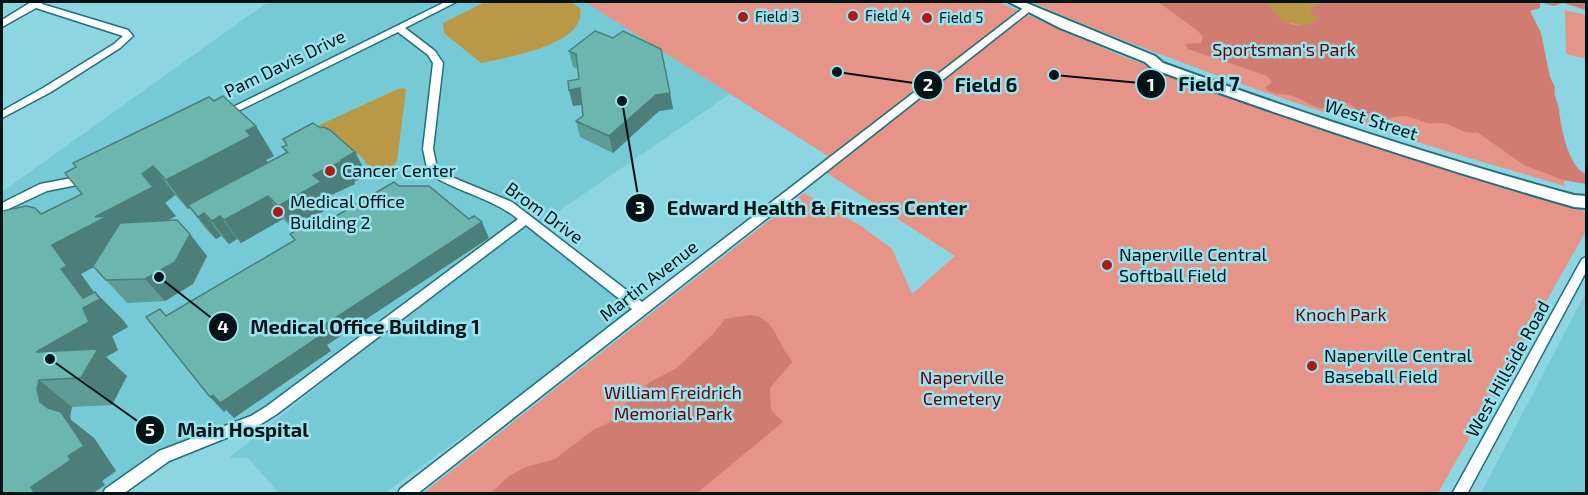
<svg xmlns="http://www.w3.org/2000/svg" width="1588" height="495" font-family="'Exo 2',sans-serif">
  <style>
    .built { fill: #76cad6 }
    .green { fill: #e69388 }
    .forest { fill: #d17c71 }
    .water { fill: #b99947 }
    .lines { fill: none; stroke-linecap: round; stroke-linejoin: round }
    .minor-casing { stroke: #216f7a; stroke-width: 3 }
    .tertiary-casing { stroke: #216f7a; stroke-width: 4 }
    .minor { fill: #fff; fill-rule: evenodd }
    .tertiary { fill: #fff; fill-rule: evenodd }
    .wall { fill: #5d9d96 }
    .shaded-wall { fill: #4c7f7a }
    .building { fill: #6cb6af; stroke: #4c7f7a; stroke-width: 1.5 }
    .poi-dot { fill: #ac1a18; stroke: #98e3ee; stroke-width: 2 }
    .labels { text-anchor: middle; stroke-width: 5; stroke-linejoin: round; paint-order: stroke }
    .far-poi-label { font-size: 15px; fill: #001317; stroke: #98e3ee; text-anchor: start }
    .park-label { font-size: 18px; fill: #6b0002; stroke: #98e3ee }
    .street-label { font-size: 18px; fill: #001317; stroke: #98e3ee }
    .poi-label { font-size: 18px; fill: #001317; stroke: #98e3ee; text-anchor: start }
    .leader { fill: none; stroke: #001317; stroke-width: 2 }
    .callout-dot { fill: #001317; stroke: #98e3ee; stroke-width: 2 }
    .mark-label { font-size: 18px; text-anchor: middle; font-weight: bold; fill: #fff }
    .callout-label { font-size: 20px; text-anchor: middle; font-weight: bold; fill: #001317; stroke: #98e3ee; stroke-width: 5; stroke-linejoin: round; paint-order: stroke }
  </style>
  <rect width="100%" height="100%" fill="#8cd5e1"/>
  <!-- built -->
  <path class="built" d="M268,2H585L730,94L537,226L526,219L275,407L156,460L110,493H2V192Z
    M527,223L632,312L385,493H279L248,458H229L378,338Z
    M1586,292V493H1481Z"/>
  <!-- green -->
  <path class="green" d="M585,2H998L1117,54L1273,113L1436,166L1577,207L1586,213V231L1438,493L422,494L804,193L861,226L892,249L912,294L955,256L816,166L828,156Z
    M1031,2H1524L1565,186C1384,134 1205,77 1031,2Z
    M1565,10L1586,15V59L1566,54Z"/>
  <!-- forest -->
  <path class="forest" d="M1158,2H1266C1285,21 1291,35 1319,17L1312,15L1309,9L1322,2H1586V10L1563,3L1554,6L1540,2V8L1530,11L1541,33L1550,77L1555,87C1553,97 1558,101 1559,110C1561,127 1568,167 1586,174V184L1563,180L1524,165L1477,132C1465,135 1457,127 1446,124C1440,122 1434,124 1427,123C1421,122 1416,118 1410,117C1394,113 1386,124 1369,118C1356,113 1352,99 1336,102L1334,108C1313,111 1309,101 1292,96C1283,93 1272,95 1265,88L1272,82L1267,76L1188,49L1186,44L1201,43L1203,37L1197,30Z
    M750,315C770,317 774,331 782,346C785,352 789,356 792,362L770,388L771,410L783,422L697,493H491L509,476L526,467L555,459L593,430L614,420L616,412L650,382L677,368L714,333L725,319Z"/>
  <!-- water -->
  <path class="water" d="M485,2H570L580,8C588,45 507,57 481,63L444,33L443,23Z
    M1266,2H1322L1309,9L1312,15L1320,17L1305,26L1282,21Z
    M404,88L406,90L397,161L389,171L374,173L359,154L350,155L302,133L398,89Z"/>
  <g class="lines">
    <!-- minor casing -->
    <g class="minor-casing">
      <path id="minor" d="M31,2H43L42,4L128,30L133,36L120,48L51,92L2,118V111L43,88L114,44L123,36L36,8L2,27V20Z
        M445,2H456L405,28L435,51L443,63L433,149L437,168L454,178L512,202L642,302L1026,6H1032L1034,8L417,494H398L400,489L632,309L526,225L277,414L261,424L169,461L123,494H103L105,489L159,451L251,416L267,406L518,219C491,197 456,192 428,173L423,149L433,63L428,55L398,32L226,117L222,118L217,115Z
        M88,175L92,176L94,179L92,182L47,191L2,212V203L40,184Z
        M1586,257V272L1467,494H1452L1582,259Z"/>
    </g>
    <!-- tertiary casing -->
    <g class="tertiary-casing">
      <path id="tertiary" d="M1009,2H1024L1155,56L1163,63C1298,112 1435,157 1574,195L1586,196V208L1574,207C1432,166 1292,120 1153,69L1145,62L1060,28Z"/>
    </g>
    <!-- minor -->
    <use href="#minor" class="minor"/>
    <!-- tertiary -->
    <use href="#tertiary" class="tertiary"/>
  </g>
  <!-- wall -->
  <path class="wall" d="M569,51L670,93L673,109L659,111L613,153L580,137L576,121L583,116L582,105L573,106L579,79L578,69L573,67Z
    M320,128L355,152L367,175L354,182L355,184L329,196L334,205L293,229L283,219L241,243L237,239L229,244L221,236L216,239L205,228L190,208L188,209L175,195L165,203L176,216L168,220L207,256L193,284L165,301L127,303L106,280L94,267L81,274L94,292H95L123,320L128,327L112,336L118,350L106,357L127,376L112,405L72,407L70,416L71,420L94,438L116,471L102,481L105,485L2,494L4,210L41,214L82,194L65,173L274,156L266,160L268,163L286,153L282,147L286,145L283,139Z"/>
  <!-- shaded-wall -->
  <path class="shaded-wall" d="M580,88L584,104L573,106L569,90Z
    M670,93L673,109L659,111L613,153L609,136L656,95Z
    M256,126L274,156L266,160L269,165L188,209L166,180Z
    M355,152L367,175L354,182L355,184L329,196L334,205L293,229L278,206L313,175Z
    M153,166L175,195L165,203L176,216L129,241L133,245L81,274L95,294V292L123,320L128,327L112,336L118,350L106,357L127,376L112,405L81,378L36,352L83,308V298L61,269L52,245L95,217Z
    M268,196L283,219L241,243L224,220Z
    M204,213L221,236L216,239L198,217Z
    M220,216L237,239L229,244L212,221Z
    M482,222L489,238L327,345L331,351L234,418L226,410L224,412L210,397L315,331Z
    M190,234L207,256L193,284L165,301L145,279Z
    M39,380L72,407L70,416L71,420L94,438L116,471L102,481L105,485L92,494H35L31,487L37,389Z"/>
  <!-- building -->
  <path class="building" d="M595,31L613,38L623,31L661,49L670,93L656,95L609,136L576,121L583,116L580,88L569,90L568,81L579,79L576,54L569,51Z
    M223,96L256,126L246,131L251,136L166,180L153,166L142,174L153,187L95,217L108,216L52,245L67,266L61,269L83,298L95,292L100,299L83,308L89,322L36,352L98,349L81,378L39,380L37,389L40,402L48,408L61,412L84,446L68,456L71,460L31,487L35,494H2V211L26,206L35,208L41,214L82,194L65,173L76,167L73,163L209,97L214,101Z
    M313,123L320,128L323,127L330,130L355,152L341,160L342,161L313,175L321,182L278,206L268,196L224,220L220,216L212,221L204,213L198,217L188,205L288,152L282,147L287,145L283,139Z
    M394,182L399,186H429L469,219L474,216L482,222L315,331L320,336L220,403L213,395L210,397L146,317L160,309L166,316L295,240L290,234L302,227L305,230L311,226L314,229Z
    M177,220L190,234L175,262L145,279L106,280L93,266L120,223Z"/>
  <!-- markers -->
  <g class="poi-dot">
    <circle cx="853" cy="16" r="6"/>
    <circle cx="743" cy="17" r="6"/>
    <circle cx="927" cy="18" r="6"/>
    <circle cx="330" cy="171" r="6"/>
    <circle cx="278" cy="212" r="6"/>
    <circle cx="1107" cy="265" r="6"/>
    <circle cx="1312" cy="366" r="6"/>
  </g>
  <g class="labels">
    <!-- far-poi labels -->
    <g class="far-poi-label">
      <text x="865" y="21">Field 4</text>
      <text x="755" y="22">Field 3</text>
      <text x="939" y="23">Field 5</text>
    </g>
    <!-- park labels -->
    <g class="park-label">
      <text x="1284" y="56">Sportsman's Park</text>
      <text x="1341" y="321">Knoch Park</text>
      <text x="962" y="384">Naperville<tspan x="962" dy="21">Cemetery</tspan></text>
      <text x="673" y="399">William Freidrich<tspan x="673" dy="21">Memorial Park</tspan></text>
    </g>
    <!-- street labels -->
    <g class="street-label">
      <text transform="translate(285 64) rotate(-26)" y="6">Pam Davis Drive</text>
      <text transform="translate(1371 120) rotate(18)" y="6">West Street</text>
      <text transform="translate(544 213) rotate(36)" y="6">Brom Drive</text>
      <text transform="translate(649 281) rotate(-38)" y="6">Martin Avenue</text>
      <text transform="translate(1508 369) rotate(-61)" y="6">West Hillside Road</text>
    </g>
    <!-- poi labels -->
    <g class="poi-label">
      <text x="342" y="177">Cancer Center</text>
      <text x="290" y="208">Medical Office<tspan x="290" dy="21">Building 2</tspan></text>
      <text x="1119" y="261">Naperville Central<tspan x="1119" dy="21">Softball Field</tspan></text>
      <text x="1324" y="362">Naperville Central<tspan x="1324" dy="21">Baseball Field</tspan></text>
    </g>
  </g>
  <!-- callouts -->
  <path class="leader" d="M1054 75L1151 84M837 72L928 85M622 101L640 208M159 277L223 327M50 359L150 430"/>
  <g class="callout-dot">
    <circle cx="1054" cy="75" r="6"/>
    <circle cx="837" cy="72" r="6"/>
    <circle cx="622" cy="101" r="6"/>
    <circle cx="159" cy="277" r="6"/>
    <circle cx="50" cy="359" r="6"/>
    <circle cx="1151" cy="84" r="15"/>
    <circle cx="928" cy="85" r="15"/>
    <circle cx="640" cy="208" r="15"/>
    <circle cx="223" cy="327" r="15"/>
    <circle cx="150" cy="430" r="15"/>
  </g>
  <g class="mark-label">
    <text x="1151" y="91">1</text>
    <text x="928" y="91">2</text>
    <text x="640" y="214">3</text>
    <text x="223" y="333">4</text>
    <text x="150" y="436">5</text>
  </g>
  <g class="callout-label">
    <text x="1209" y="91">Field 7</text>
    <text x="986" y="92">Field 6</text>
    <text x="817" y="215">Edward Health &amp; Fitness Center</text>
    <text x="365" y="334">Medical Office Building 1</text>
    <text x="243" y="437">Main Hospital</text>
  </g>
  <!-- border -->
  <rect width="1588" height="495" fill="none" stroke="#001317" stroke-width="6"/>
</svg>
